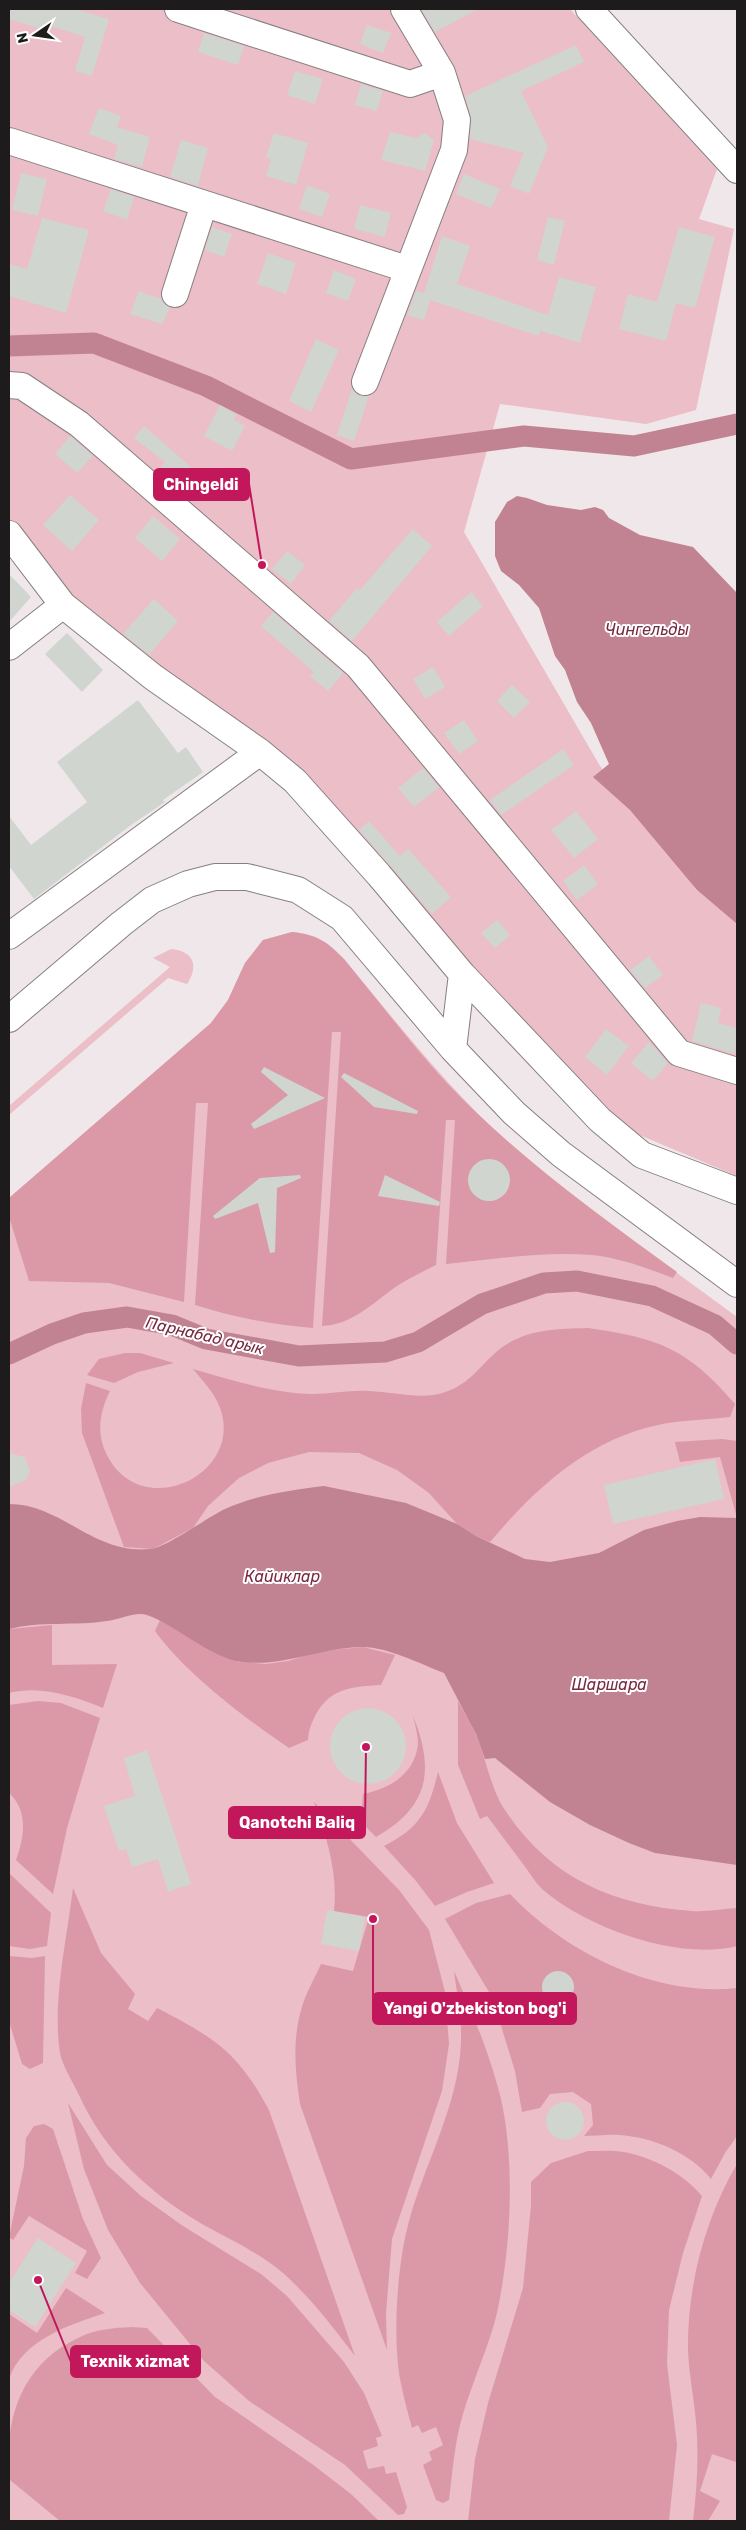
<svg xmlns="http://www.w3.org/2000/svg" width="746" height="2530" font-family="Rubik,sans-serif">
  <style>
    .green { fill: #ebbec8 }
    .forest { fill: #db99a8 }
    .water { fill: #c18291 }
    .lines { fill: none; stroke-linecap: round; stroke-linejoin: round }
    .canal { stroke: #c18291; stroke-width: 21 }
    .building { fill: #d0d5d0 }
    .minor-casing { stroke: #867f80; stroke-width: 28 }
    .minor { stroke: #fff; stroke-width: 26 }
    .labels { text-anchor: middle; stroke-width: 4; stroke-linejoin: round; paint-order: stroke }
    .water-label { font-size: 16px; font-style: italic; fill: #772a42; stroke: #fff }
    .leader { fill: none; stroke: #c2185b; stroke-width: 2 }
    .callout-dot { fill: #c2185b; stroke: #fff; stroke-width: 2 }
    .callout { fill: #c2185b; stroke: #c2185b; stroke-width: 2 }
    .callout-label { font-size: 16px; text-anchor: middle; font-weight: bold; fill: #fff }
  </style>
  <rect width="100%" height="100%" fill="#efe7e9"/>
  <!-- green -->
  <path class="green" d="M9,9H570L717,169L699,219L734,229L696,410L646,424L500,404L464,532L600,766L697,890L737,924V1176L630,1131L548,1062L313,793L64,598L9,520Z
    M292,932C318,935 326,941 344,959C399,1025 452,1094 517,1150C587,1210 663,1262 737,1317V2521H9V1198L211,1023L228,1000L245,963L263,940Z
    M171,949C194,951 199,966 187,984L168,978L9,1115V1106L170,967L153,958Z"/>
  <!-- forest -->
  <path class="forest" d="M292,932C318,935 326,941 344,959C378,1000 410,1043 446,1082C515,1155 596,1213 677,1272L673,1278C647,1268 620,1258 592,1255C543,1251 495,1259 446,1264L455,1120H446L436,1265C422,1272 407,1279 394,1288C372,1304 351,1325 322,1326L341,1032H332L313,1328C271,1325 234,1317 195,1305L208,1103H196L184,1302L109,1283L29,1281L9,1217V1198L211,1023L228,1000L245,963L263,940Z
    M588,1328C659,1338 688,1349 735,1404L730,1417C706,1420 681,1420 658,1425C587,1440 535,1489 490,1542L476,1536L457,1524L429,1493L397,1470L359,1453L309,1452L268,1463L239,1478L208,1506L193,1528L153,1549L124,1547L82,1433L81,1409L86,1383L110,1391C100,1411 96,1432 106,1453C140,1526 250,1473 218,1403C212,1390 202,1380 193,1369C231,1380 273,1393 312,1394C331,1394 350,1390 369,1391C395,1392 424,1401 448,1391C468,1384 480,1367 495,1353C522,1329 554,1329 588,1328Z
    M125,1353H140L174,1363L138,1372L114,1383L87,1375L99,1359Z
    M722,1439L737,1441V1518L720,1457L680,1462L675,1442Z
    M160,1620L239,1662L266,1664L288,1661L321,1651L363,1647L395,1655L381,1685C352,1687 332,1687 316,1714C312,1722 308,1731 308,1740L289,1748C246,1719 185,1673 155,1631Z
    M52,1625V1665L117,1664L103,1708C73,1696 41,1685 9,1693V1629Z
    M38,1701L61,1703L100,1718L67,1828L53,1894L16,1860C24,1838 29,1811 9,1793V1705Z
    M458,1701C464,1712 471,1723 476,1735C486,1758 491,1790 505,1810C550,1878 612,1905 692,1911C706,1912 722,1909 737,1908V1946C678,1961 587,1928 542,1889C536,1883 531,1875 526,1868C513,1851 500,1833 487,1816L480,1819L458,1765Z
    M413,1716C435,1770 429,1807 376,1837L361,1822L363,1794C389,1789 415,1774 418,1744C418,1735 415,1724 413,1716Z
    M438,1772L457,1823L494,1883L467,1892L435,1906L416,1881L384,1846C420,1828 429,1810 438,1772Z
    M314,1802L399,1890L429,1930L445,1992L449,2044L442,2091L392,2239L386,2313L387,2350L300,2104C295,2071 292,2039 302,2007C306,1992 315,1978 321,1964L353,1971L369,1917L334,1911C338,1873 327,1838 314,1802Z
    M9,1873L51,1913L47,1946L30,1949L9,1946Z
    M73,1888L101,1953L135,1994L128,2009L148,2021L157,2008C215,2038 237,2051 269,2110L355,2356C333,2327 310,2297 283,2273C260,2253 229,2239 202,2224C149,2193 104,2151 79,2095C73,2082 63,2067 60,2053C52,2002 67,1939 73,1888Z
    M510,1894C566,1953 655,1997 737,1988V2136L725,2153L711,2179C691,2153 652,2137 619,2135C608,2134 596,2136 584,2136L593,2125L591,2104L573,2092L550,2094L540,2108L522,2112L515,2071L492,1997L445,1919L476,1903Z
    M9,1956L32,1958L45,1956L43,2063L30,2069L22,2064L9,2021Z
    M454,1971C472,2012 489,2052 500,2095C516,2160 511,2252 496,2317C486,2355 468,2391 459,2429C454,2452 452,2476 449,2500L443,2503L436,2500L423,2465L432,2460L429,2452L443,2445L436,2427L422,2433L418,2425L412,2428C408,2413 404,2399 401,2384C392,2341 397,2267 408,2225C424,2164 458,2108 461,2043C462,2019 457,1995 454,1971Z
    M68,2103L107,2165L141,2196L183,2226L261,2274L287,2296L344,2362L364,2393L382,2436L376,2438L378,2446L363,2451L368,2469L384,2466L386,2474L396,2472L407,2507L404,2514L398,2515L345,2465L249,2401L203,2360L140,2283L108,2230L84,2169Z
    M44,2124L53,2129L83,2219L101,2258L87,2279L75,2273L87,2251L29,2216L13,2240L9,2237L24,2166L26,2138L34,2126Z
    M588,2151C600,2151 613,2150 624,2152C652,2157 684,2174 702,2196L683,2253L669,2310L667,2364L677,2445L669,2521H468L475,2459L488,2403L523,2288L531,2205V2182L551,2163Z
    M737,2164V2457L736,2462L712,2454L700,2491L720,2501L708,2521H693C697,2488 699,2456 696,2422C694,2398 689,2375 688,2350C687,2287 705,2218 737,2164Z
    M66,2288L105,2313C69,2325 22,2340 9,2379V2314L37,2333Z
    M132,2327L147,2328L215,2397L312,2464L351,2494L379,2521H60L10,2480C3,2420 21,2364 80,2337C96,2329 115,2328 132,2327Z"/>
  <!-- water -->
  <path class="water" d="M517,496L527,498L547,505L581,510L595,507L603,510L609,518L640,535L693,547L737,593V924L697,890L630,810L593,777L609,764L591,723L577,702L565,670L555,656L539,608L519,585L501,571L495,556V522L507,502Z
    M324,1486L406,1503L457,1524L476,1536L525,1559L550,1562L599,1553L644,1530L677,1521L700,1517L737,1518V1865L655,1853L629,1843L590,1825L550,1802L495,1758L485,1759L476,1734L444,1673C421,1664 385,1646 361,1647C320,1648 283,1667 242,1662C210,1658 178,1626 147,1615C136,1611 118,1620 107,1621C75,1626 40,1621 9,1629V1504C62,1504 93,1555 151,1549C167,1547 208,1517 225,1509C256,1495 291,1490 324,1486Z"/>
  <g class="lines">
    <!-- canal -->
    <path class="canal" d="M9,346L94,343L206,386L351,459L524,436L634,446L737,424
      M9,1354L52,1334L84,1323L127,1317L172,1325L206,1339L299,1356L385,1352L418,1342L482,1304L544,1283L577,1281L652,1296L715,1325L737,1344"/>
  </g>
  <!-- building -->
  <path class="building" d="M9,9H75L109,19L92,76L75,71L85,37L45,24L44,30L9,19Z
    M421,9H478L435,32Z
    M367,25L391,33L383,53L360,44Z
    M204,33L244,46L238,65L198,52Z
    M576,45L584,62L521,91L548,147L529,194L510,186L524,153L470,139L471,116L465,96Z
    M295,71L323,79L315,104L287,95Z
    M361,84L383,91L377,111L355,105Z
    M99,108L121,116L117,127L150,137L142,167L114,159L118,145L89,134Z
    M390,132L416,138L425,133L434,140L425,171L381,160Z
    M274,133L308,143L296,185L266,176L271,159L266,157Z
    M181,140L208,148L198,186L170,177Z
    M21,173L47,179L38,216L12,210Z
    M464,174L500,189L491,208L456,194Z
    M307,185L330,194L322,217L299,209Z
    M111,189L134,197L127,220L103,211Z
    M360,205L391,213L385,237L354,229Z
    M548,217L565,221L554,265L537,260Z
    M42,218L89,230L66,313L9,296V264L27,269Z
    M212,227L232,234L224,257L205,250Z
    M679,227L715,237L695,308L676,303L666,341L619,329L628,294L657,302Z
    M442,236L470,246L457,284L548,315L559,277L596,287L580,343L540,331L539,336L430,300L424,320L407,315L416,291L424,293Z
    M268,253L296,263L286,294L257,284Z
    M334,270L356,279L348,301L326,293Z
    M139,291L161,299L170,308L162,324L130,314Z
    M316,339L339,350L311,412L289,401Z
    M352,389L359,396H369L354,441L337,435Z
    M220,405L237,415L234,420L245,426L232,451L204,436Z
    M144,426L209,483L192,502L157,472L165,462L134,438Z
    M70,436L93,456L77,473L55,454Z
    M70,495L99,520L72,551L43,525Z
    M153,516L180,539L162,561L135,538Z
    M413,529L432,546L352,641L329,621L357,588L360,590Z
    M287,551L305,565L291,584L272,569Z
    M9,574L31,597L9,622Z
    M471,592L483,606L449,636L437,622Z
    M154,599L178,621L149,655L123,634Z
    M273,612L343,673L328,691L310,676L314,672L261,626Z
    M67,633L103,670L82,692L45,654Z
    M433,667L445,687L425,699L413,679Z
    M512,685L530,702L514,718L497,701Z
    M138,700L178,753L186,747L203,772L163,800L165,802L131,825L34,899L9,866V816L31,845L87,802L57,762Z
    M464,720L478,741L459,754L444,733Z
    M563,749L574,765L501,815L490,800Z
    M423,768L439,787L414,807L398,788Z
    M576,811L598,839L574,858L551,830Z
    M369,821L400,856L408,849L451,897L432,914L359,830Z
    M584,865L598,884L577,900L563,881Z
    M497,920L510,935L495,948L481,933Z
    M649,956L663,975L645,988L630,970Z
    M701,1003L721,1008L718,1023L737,1028L735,1054L692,1041Z
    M606,1029L629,1046L607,1075L585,1057Z
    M649,1042L668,1063L653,1081L631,1063Z
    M264,1067L325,1098L254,1129L251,1124L288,1095L261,1072Z
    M344,1073L418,1111L417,1114L374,1107L341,1077Z
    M468 1180a21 21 0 1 1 42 0a21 21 0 1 1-42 0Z
    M300,1175L301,1178L277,1188L275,1252L270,1253L258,1203L215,1219L213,1216L260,1178Z
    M385,1175L440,1202L439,1206L378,1196Z
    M9,1453L25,1457L30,1471L26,1480L9,1487Z
    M715,1459L724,1499L613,1524L604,1485Z
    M330 1746a38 38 0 1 1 76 0a38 38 0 1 1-76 0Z
    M147,1750L191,1884L168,1892L158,1859L132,1867L126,1849L119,1851L104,1806L135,1796L124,1758Z
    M327,1910L365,1917L359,1951L321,1944Z
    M542 1987a16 16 0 1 1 32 0a16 16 0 1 1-32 0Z
    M546 2121a19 19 0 1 1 38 0a19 19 0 1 1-38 0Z
    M38,2238L76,2263L35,2327L9,2310V2283Z"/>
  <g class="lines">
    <!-- minor casing -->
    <g class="minor-casing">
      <path id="minor" d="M178,9L410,84L442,73
        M589,9L737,170
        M9,141L407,269
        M175,294L204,204
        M365,382L454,150L457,120L442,73L404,9
        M9,385L22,386L79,424L358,666L679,1053L737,1071
        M9,534L63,605L153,677L260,752L295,781L379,875L462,974L600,1120L642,1155L737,1191
        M9,647L63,605
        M9,936L260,752
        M9,1019L121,924L152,900L188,884L215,877H247L298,890L342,918L453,1049L514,1113L561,1154L737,1284
        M453,1049L462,974"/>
    </g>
    <!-- minor -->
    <use href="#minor" class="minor"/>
  </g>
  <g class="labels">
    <!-- water labels -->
    <g class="water-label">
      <text x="647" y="635">Чингельды</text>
      <text transform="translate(205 1335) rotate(13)" y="6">Парнабад арык</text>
      <text x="282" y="1582">Кайиклар</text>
      <text x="609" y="1690">Шаршара</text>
    </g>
  </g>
  <!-- callouts -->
  <path class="leader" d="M262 565L249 484M366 1747L365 1823M373 1919L373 2009M38 2280L71 2362"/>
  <g class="callout-dot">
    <circle cx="262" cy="565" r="5"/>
    <circle cx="366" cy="1747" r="5"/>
    <circle cx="373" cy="1919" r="5"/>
    <circle cx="38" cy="2280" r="5"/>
  </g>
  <g class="callout">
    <rect x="154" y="469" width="95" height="31" rx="5"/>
    <rect x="229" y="1807" width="136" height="31" rx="5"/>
    <rect x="373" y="1993" width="203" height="31" rx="5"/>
    <rect x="71" y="2346" width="129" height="31" rx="5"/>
  </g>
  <g class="callout-label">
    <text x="201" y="490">Chingeldi</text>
    <text x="297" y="1828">Qanotchi Baliq</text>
    <text x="475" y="2014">Yangi O'zbekiston bog'i</text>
    <text x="135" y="2367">Texnik xizmat</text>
  </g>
  <!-- border -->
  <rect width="746" height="2530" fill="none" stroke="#1e1b1c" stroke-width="20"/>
  <!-- north arrow -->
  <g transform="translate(35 35) rotate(257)" stroke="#ffffff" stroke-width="4" paint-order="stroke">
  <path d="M0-4L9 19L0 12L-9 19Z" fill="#1e1b1c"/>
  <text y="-8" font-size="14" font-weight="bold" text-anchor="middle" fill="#1e1b1c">N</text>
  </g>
</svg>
